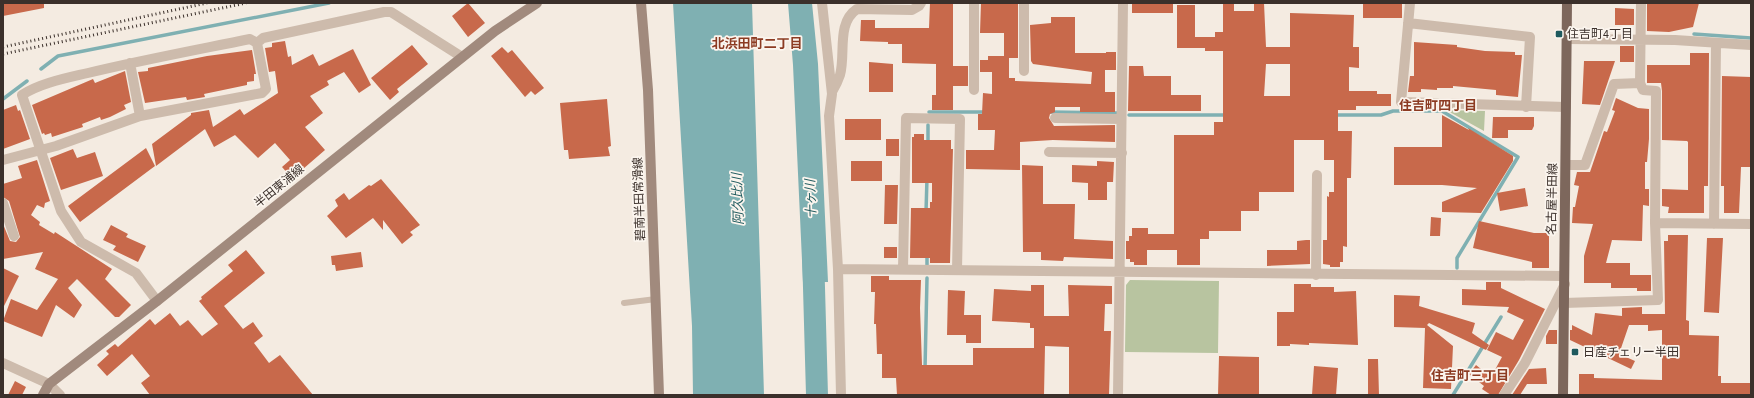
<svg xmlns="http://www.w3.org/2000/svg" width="1754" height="398" font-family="'Source Sans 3','Noto Sans JP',sans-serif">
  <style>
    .green { fill: #b8c4a0 }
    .water { fill: #7fb0b2 }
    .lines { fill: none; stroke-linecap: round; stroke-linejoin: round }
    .stream { stroke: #7fb0b2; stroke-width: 3.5 }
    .river { stroke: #7fb0b2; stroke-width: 22 }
    .building { fill: #c8694b; fill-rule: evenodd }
    .lane { stroke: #cdbbac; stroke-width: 6 }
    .street { stroke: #cdbbac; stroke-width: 10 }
    .secondary { stroke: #a18a7d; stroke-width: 10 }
    .primary { stroke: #7d675c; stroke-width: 10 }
    .rail { stroke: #3b302b; stroke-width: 3; stroke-dasharray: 1 3; stroke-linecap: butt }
    .poi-dot { fill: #1f5a5e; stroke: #fbf5ee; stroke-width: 1.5 }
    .labels { text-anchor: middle; stroke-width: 3.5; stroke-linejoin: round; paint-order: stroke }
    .poi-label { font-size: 12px; fill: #3b302b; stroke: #fbf5ee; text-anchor: start }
    .street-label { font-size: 12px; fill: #3b302b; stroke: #fbf5ee }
    .neighbourhood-label { font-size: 13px; font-weight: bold; fill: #8c3b22; stroke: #fbf5ee }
    .water-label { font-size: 13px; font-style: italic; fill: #1f5a5e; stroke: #fbf5ee }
  </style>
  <rect width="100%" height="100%" fill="#f4ebe1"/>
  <!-- green -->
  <path class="green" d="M1446,110L1485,111L1484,131Z
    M1130,280L1219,281L1218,353L1125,352L1126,285Z"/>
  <!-- water -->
  <path class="water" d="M673,3H752L764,395H693L692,326Z
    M788,3H812L818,64L828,282H803L793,65Z"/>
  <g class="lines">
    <!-- stream -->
    <path class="stream" d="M1694,34L1751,38
      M41,69L58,56L329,3
      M3,99L27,81
      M929,112H986
      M1050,112L1117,113V115
      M1129,115H1227
      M1335,115H1381L1393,111H1442L1518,157L1457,258V268
      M928,144V125
      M926,212L927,178
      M927,254V265
      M925,369L927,278
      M1453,395L1501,317"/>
    <!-- river -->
    <path class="river" d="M813,252L817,395"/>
  </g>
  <!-- building -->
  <path class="building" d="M3,3H44V8L3,16Z
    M468,3L485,23L468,37L452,16Z
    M930,3H953V66H968V86H953V110H932V95H936V64L902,63V44H888V42L860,41L861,20H875V28H929Z
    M981,3H1018V58H1009V78H1015V81L1091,84L1092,72L1033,64L1031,61L1030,25L1051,23V17H1075V53H1106V52H1116V70H1105V92H1115V112H1080V107H1055V112L1050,114L1049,118L1054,126L1115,125V142L1053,140L1020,142V170L966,169V150H994L995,130H978V114H982L983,93L992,94V72H980V60H988V56H1004V33H980Z
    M1132,3H1173V13H1132Z
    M1223,3H1234V11H1254V3H1264L1266,47H1290V13L1354,15L1353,47H1359V68L1349,67V91H1377V94H1391V106H1356V110H1338V131H1352L1351,178H1347V247L1343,246V262H1340V267H1330V265L1323,264V240H1327V196L1329,197V192H1334V160H1324V140H1294V192H1259V211H1241V231H1209V239H1200V265H1177V250H1147V265H1134V262H1130V259H1126V241H1129V236H1132V228H1148V234H1174V135H1214V122H1223V51H1205V48H1177V5H1195V37H1215V32H1223ZM1266,64H1290V96H1264Z
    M1363,3H1402V18H1363Z
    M1647,3H1699L1693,27L1669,32L1647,31Z
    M1615,8L1634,9V25H1615Z
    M285,41L288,57L291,56L292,65L313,54L319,66L353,49L371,85L359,93L344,72L327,81L329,85L310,96L323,113L305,127L325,150L303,169L300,166L289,175L282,167L290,160L275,143L258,158L235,135L214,147L205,129L156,166L152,144L191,115V113L209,110L213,127L240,109L244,115L278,93L275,71L269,72L265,48L272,47V43Z
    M1414,42L1457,45V47L1485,51L1515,52V55H1522L1518,97L1496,95V90L1453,86V88H1437V90L1421,89V92H1408L1410,76H1414Z
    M412,45L428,64L397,89L399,92L390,100L371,78Z
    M1620,46H1634V62H1620Z
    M502,47L508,53L512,50L544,88L535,95L531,91L525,97L491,56Z
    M252,50L256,74H254V81L247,82V85L204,94L205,97L187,100L186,97L145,103L138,72L148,71V68L207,56Z
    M1690,53H1709L1708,186H1704V213H1668L1669,207L1662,206V189L1688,190V142L1687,141L1662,140V91L1661,83H1647V65H1690Z
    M1584,61H1615L1600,105L1582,104Z
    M869,62L893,64V92H869Z
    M1129,66H1143L1144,76H1171V95H1201V111H1128Z
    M125,71L131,102L124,105L126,109L110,117L101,120L100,117L82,124L83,127L52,137L51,133L45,135L44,133L42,134L32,105L93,79L95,83Z
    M1722,76L1751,77V167H1741L1739,213H1724V186H1721Z
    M1616,98L1638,108L1649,109V139L1647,162H1645V189H1649V206L1643,205L1642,241L1612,240L1606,263H1630V275H1651V291H1637V288H1611V283H1584V256L1593,224L1572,223L1573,207H1575L1579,186L1574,185L1577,172H1590L1604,131L1607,132L1615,111L1612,110Z
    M607,99L611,146L608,147L610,156L569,159L568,150H564L560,103Z
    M16,105L18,111L20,110L30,139L3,149V110Z
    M1442,115L1469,130L1468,128L1513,156V161L1481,213L1442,212V202L1477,188L1442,185H1394V147H1442Z
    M1493,117H1534V126L1532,130H1508V138H1492Z
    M845,119H881V140H845Z
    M914,134H924V140H951V149H953L950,263H930V258H910L911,208H930V202H932V183H912V137H914Z
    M886,139H899V156H886Z
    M146,148L155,166L80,222L68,206Z
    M73,149L77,158L95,152L103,176L61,190L50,158Z
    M37,160L50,201L45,203L44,208L37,205L31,215L40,222L39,225L54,234L55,232L112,269L105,279L131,305L119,317H115L77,279L68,288L82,305L74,318L56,305L42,337L3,321L11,299L37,310L58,279L35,269L43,252L3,259V224L10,241L16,242L20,237L9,201L3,197V184L22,178L18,166Z
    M851,161H882V181H851Z
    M1097,161L1114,162L1113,182H1107V200H1088V183L1072,182V165L1097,166Z
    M1022,165L1043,166V204H1075L1074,239L1113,241V259L1064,257L1063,261L1041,260V252H1023Z
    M381,179L420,225L410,232L413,235L402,244L383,220V230L373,218L346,238L327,216L338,206L335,200L344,193L349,200L369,185L371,186Z
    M885,185H898L897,224H884Z
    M1525,188L1528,206L1500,211L1497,193Z
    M1431,217L1441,218L1440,236H1430Z
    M1479,221L1534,233H1549V268H1532V262L1473,248Z
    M111,225L128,234L126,237L146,246L138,262L113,250L116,246L103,240Z
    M1668,235H1688L1686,320L1689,321V335L1719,336L1718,376H1721V383H1751V395H1579V374H1594V378L1662,380V330L1648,331V325H1629L1619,354L1635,361L1631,369L1570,340V330H1572V325L1592,335L1595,313L1622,316V308L1642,307V314H1665L1664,241H1668Z
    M1707,238H1723L1719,313L1704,312Z
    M1306,240H1310V264L1267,266V250H1297V241Z
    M884,247H897V258H884Z
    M246,250L265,273L224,306L243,329L253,322L263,336L254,343L269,363L280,355L313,395H150L141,383L150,376L132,354L107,376L97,365L109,354L106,351L115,344L118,347L150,319L155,325L170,313L180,326L188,320L202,336L218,324L199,301L202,299L201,297L233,271L228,265Z
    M361,252L363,267L336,271L335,265H332L331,256Z
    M3,268L19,276L3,308Z
    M871,276H889V280H921L920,308L922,365H973V348H1034V328H1030V323L992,321L994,289L1031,291V285H1044V316H1069L1068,285L1112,286V304H1105L1104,331H1111L1109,395H1069V347L1045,346L1044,395H897L896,378H882V354H877L876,324H874L875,292H871Z
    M1486,282H1501V288L1545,309L1519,360L1498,395H1491L1482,389L1484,386L1469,374L1476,365L1491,377L1502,357L1487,350L1496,332L1513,340L1524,320L1507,312L1509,307L1462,305V289L1486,290Z
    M1294,284H1311V287H1334V292L1356,291L1358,345L1309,343V345L1290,344V346H1277V312H1294Z
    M948,290L965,291L964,315H981V343H966V335H947Z
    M1394,295L1420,296L1419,306L1475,323L1472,333L1489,345L1486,350L1429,323L1427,325L1453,346L1451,389L1423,388L1425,328L1394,327Z
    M1549,330H1557V344H1546V336Z
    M1219,356L1259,357V395H1218Z
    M1368,359H1378L1379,395H1368Z
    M1314,366L1338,368L1336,395H1312Z
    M1546,368L1547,384H1527L1520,395H1512L1529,369Z
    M15,381L26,387L22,395H8Z"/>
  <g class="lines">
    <!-- lane -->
    <path class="lane" d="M624,303L656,299"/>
    <!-- street -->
    <path class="street" d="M822,3L832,94L829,116L838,269L841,395
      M1410,3L1401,102L1566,107
      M1408,23L1530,37L1526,107
      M1567,39L1675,40L1751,45
      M257,43L263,38L384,12H391L462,57
      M130,63L140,116
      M1024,71V3
      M974,90V3
      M832,92C835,87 838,81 840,75C846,54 836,23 857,9L912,10L919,6L921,3
      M1055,118L1121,119
      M1049,152L1122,153
      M3,160L56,146L140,116L262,93L266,89L257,43L250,39C196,50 142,60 88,73C67,78 40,83 22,95L61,211L81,242L136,273L157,301
      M1566,165H1585L1614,84L1640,83
      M3,203L14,236
      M1655,223L1751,224
      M1714,224L1716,43
      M838,269L1564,276
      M903,269L906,118L960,119L957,270
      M1316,275L1317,175
      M1564,303L1658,300L1655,223L1656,91L1643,90L1640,83L1641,3
      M3,363L49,384L60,395
      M1118,395L1123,3
      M1504,395L1525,363L1565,284"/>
    <!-- secondary -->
    <path class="secondary" d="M641,3L648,90L659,395
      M43,395L49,384L157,301L495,31L537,3"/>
    <!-- primary -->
    <path class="primary" d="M1563,395L1567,3"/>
    <!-- rail -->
    <path class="rail" d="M3,47L207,3
      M3,54L246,3"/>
  </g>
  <!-- markers -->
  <g class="poi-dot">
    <rect x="1555" y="30" width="8" height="8" rx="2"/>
    <rect x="1571" y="348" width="8" height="8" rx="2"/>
  </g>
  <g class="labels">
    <!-- poi labels -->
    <g class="poi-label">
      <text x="1567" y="38">住吉町4丁目</text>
      <text x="1583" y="356">日産チェリー半田</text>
    </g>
    <!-- street labels -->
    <g class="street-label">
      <text transform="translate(279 186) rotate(-39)" y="4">半田東浦線</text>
      <text transform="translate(639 199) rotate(-92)" y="4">碧南半田常滑線</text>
      <text transform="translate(1552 199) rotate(-89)" y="4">名古屋半田線</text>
    </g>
    <!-- neighbourhood labels -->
    <g class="neighbourhood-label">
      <text x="757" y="48">北浜田町二丁目</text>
      <text x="1438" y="110">住吉町四丁目</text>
      <text x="1470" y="380">住吉町三丁目</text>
    </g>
    <!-- water labels -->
    <g class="water-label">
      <text transform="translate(737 199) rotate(-92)" y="5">阿久比川</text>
      <text transform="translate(810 199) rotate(-92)" y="5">十ヶ川</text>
    </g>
  </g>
  <!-- border -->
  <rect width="1754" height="398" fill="none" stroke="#3b302b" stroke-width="8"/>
</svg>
